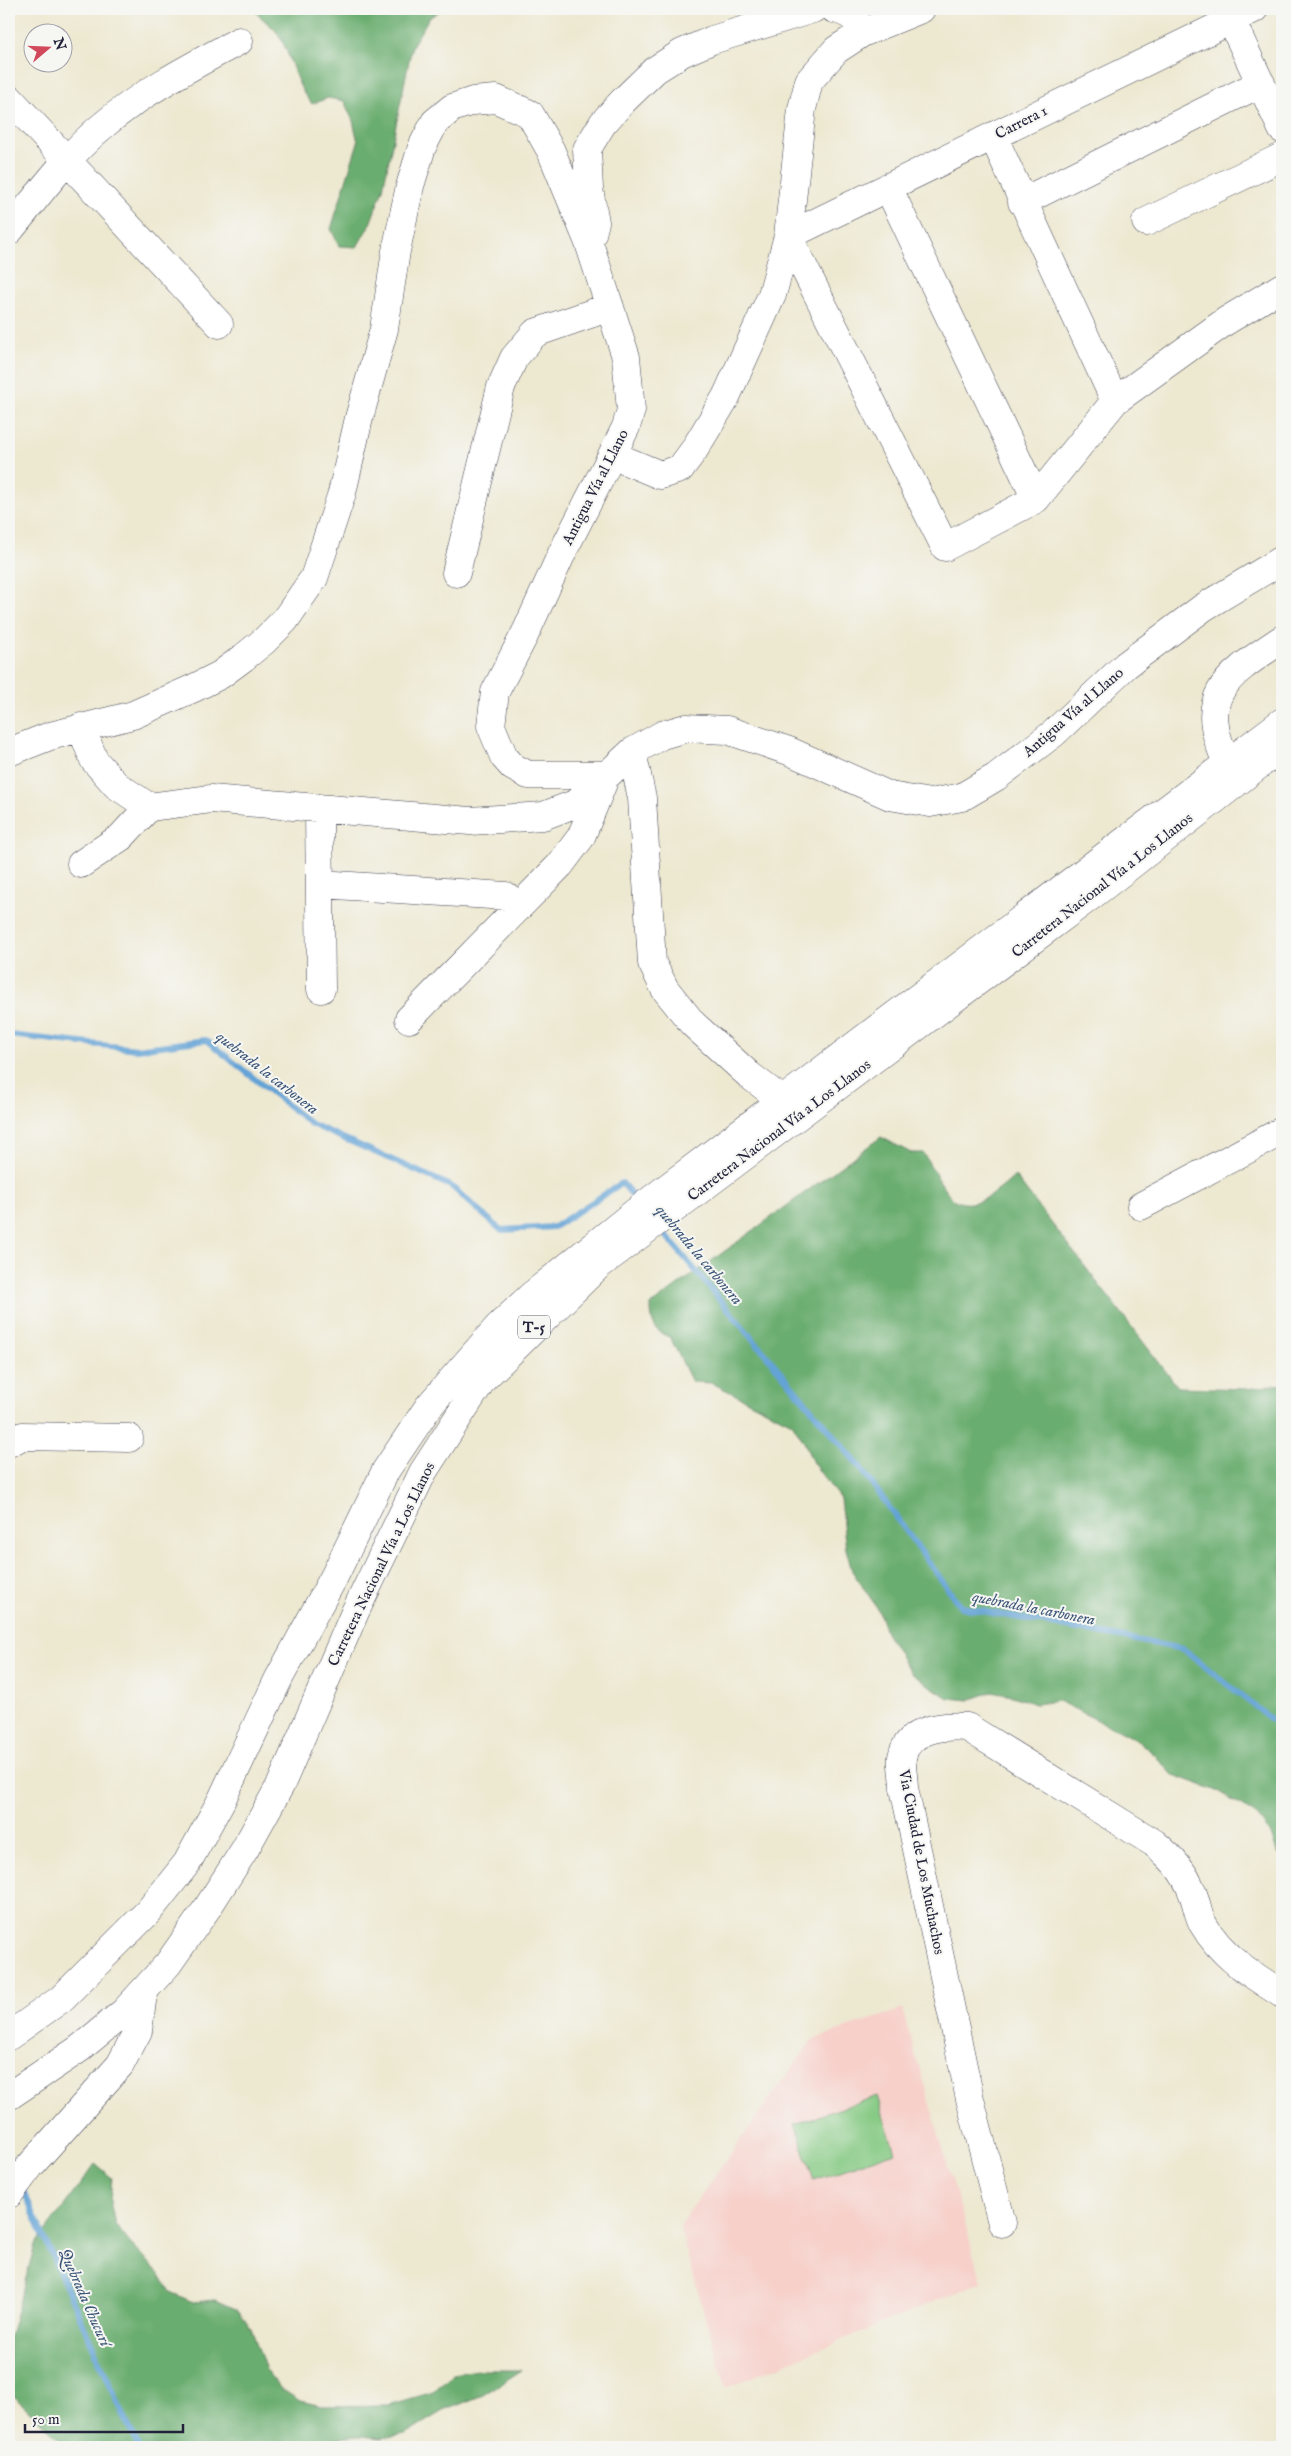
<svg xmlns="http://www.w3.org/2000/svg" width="1291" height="2456" font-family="'IM FELL English',serif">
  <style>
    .built { fill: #f7d0ca }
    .green { fill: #84c982; stroke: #53765e }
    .forest { fill: #6bad70; stroke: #466856 }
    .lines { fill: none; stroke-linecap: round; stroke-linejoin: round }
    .stream { stroke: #63a3d6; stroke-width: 6 }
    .minor-casing { stroke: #404051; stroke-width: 29 }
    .highway-casing { stroke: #404051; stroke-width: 29 }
    .minor { stroke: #fff; stroke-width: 28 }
    .highway { stroke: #fff; stroke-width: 28 }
    .labels { text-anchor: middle; stroke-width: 4; stroke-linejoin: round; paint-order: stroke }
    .shield { fill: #f6f6f2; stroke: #626272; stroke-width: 1 }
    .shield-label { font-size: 14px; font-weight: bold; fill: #22223b }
    .street-label { font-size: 15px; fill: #22223b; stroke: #f6f6f2 }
    .water-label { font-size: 16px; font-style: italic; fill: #3c5679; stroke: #f6f6f2 }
  </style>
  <rect width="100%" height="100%" fill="#f6f6f2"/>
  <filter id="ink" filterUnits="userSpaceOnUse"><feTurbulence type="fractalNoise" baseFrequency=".02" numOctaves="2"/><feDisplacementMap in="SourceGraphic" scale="10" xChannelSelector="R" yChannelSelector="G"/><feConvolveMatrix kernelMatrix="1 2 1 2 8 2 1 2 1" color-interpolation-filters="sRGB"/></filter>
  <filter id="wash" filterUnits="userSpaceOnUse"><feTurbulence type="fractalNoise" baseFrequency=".0096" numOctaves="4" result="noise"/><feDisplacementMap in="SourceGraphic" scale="20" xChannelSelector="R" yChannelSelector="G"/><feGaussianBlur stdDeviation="1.12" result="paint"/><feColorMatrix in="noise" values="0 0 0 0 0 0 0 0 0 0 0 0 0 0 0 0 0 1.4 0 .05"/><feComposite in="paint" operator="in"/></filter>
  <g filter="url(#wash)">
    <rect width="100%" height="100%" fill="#ede8d0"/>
    <!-- built -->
    <path class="built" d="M902,2009L982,2282L726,2388L679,2226L812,2040Z"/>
    <!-- green -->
    <path class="green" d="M877,2096L895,2152L814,2180L795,2124Z"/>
    <!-- forest -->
    <path class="forest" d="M254,9H443L429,18L412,46L383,189L370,224L357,247L339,246L331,229L358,142L353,121L344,101L328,98L312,104C294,84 293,60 280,37C274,26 261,20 254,9Z
      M881,1137L911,1153H923C929,1162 946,1194 953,1199C974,1213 1001,1189 1015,1176L1178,1387L1247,1389L1282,1384V1857L1278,1853L1270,1833L1255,1814L1215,1790L1171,1774L1155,1755L1137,1740L1118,1730L1058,1701L1035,1704L1013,1696L991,1692L969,1700L948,1698L911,1673L886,1633L878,1609L852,1571L846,1549L840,1499L813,1463L804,1442L792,1423L712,1383L692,1382L670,1337C653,1332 651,1322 651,1305Z
      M95,2164L112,2178L110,2201L115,2224L129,2242L159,2273L170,2292L193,2302L216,2300L238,2310L251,2328L266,2370L280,2388L300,2401L322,2406L389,2405L433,2392L452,2374L478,2370H522L483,2395L443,2411L405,2434L382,2438L360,2436L338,2438L310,2447H68L9,2392V2339L35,2245Z"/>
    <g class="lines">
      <!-- stream -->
      <path class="stream" d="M9,1035L137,1049L206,1040L311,1124L451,1186L501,1230L554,1227L622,1183L638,1202
        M659,1227L860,1467L961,1607L1183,1649L1282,1728
        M9,2158L16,2174
        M22,2188L138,2447"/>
    </g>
  </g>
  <g filter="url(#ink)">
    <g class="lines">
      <!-- minor casing -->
      <g class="minor-casing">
        <path id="minor" d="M834,9C851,13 856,18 862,33
          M1254,9L788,236L945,547L1036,499L1115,401L1226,321L1282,287
          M1231,20L1282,129
          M9,98L219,324
          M993,136L1115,401
          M888,187L1036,499
          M1022,202L1261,83
          M1146,222L1282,157
          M9,231C38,196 65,158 100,128C142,92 190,67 239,41
          M592,234L595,222L589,189L587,149L603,123L623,101L655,70L682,53L712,40L813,9
          M612,455L660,475L680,469L694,450L726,397L772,295L788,236L802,109L809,81L836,50L862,33L921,9
          M456,573L501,387L514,358L535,333L610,307
          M81,727L94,760L116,785L149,807L211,799L470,821L543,816L577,803L632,752L662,735L686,728L727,730L789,751L890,796L930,803L962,797L996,777L1054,733L1126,665L1204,607L1282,560
          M9,752L50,736L133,715L194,688L220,675L243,658L264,641L285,620L314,578L342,493L359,418L384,329L396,251L410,186L422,147L435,122L452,108L473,101L496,99L530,114L551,151L589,243L626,357L631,410L626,427L612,455L562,553L526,632L495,692L491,726L504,757L513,767L528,775H606
          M632,752L642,798L652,963L665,989L693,1024L749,1075L782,1100
          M1228,764C1193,694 1229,675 1282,639
          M319,810L321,989
          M81,864L121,837L149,807
          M320,884L506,896L519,906
          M409,1019L560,865L581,837L603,783
          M1141,1206L1282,1131
          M9,1443L22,1436L129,1438
          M1002,2223L970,2099L904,1788C904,1778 901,1766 902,1757C908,1728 944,1725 967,1727L1154,1843C1172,1858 1185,1872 1193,1894C1197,1904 1198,1915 1203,1924C1221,1956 1252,1975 1282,1994"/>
      </g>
      <!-- highway casing -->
      <g class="highway-casing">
        <path id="highway" d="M9,2036L61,1999L148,1912L187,1863L221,1801L278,1680L334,1577L386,1470L429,1406L498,1327L531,1296L643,1206L1282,722
          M9,2096L79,2049L124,2012L168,1964L208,1907L245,1849L281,1784L355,1612L423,1472L483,1379L598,1266L1099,890L1282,747
          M9,2194L30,2166L120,2065L138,2031L143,1994"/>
      </g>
      <!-- minor -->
      <use href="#minor" class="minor"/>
      <!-- highway -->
      <use href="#highway" class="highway"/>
    </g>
  </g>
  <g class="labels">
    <!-- shield labels -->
    <rect class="shield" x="518" y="1315.5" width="32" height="23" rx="4"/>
    <g class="shield-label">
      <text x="534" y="1332">T-5</text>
    </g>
    <!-- street labels -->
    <g class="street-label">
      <text transform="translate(1021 122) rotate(-27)" y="5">Carrera 1</text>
      <text transform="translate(595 487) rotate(-63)" y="5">Antigua Vía al Llano</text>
      <text transform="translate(1073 712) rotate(-41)" y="5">Antigua Vía al Llano</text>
      <text transform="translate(1102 885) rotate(-38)" y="5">Carretera Nacional Vía a Los Llanos</text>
      <text transform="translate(779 1130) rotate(-37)" y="5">Carretera Nacional Vía a Los Llanos</text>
      <text transform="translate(381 1564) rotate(-64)" y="5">Carretera Nacional Vía a Los Llanos</text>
      <text transform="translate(922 1862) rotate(79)" y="5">Via Ciudad de Los Muchachos</text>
    </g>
    <!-- water labels -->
    <g class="water-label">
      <text transform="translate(268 1072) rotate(38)" y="6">quebrada la carbonera</text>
      <text transform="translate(700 1254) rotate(50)" y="6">quebrada la carbonera</text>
      <text transform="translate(1034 1607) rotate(11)" y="6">quebrada la carbonera</text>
      <text transform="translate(86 2297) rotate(66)" y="6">Quebrada Chucurí</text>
    </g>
  </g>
  <!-- margin -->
  <rect width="1291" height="2456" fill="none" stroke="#f6f6f2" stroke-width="30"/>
  <!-- north arrow -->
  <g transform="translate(48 48) rotate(71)"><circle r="24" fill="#f6f6f2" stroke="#a1a1a9"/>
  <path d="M0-4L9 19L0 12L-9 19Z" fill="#d1495b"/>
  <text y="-8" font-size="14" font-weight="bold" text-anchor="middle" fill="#22223b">N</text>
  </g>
  <!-- scale -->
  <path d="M25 2424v8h158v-8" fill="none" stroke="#22223b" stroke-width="2.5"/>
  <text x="32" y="2424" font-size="15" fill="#22223b" stroke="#f6f6f2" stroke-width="4" paint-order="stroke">50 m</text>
</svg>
